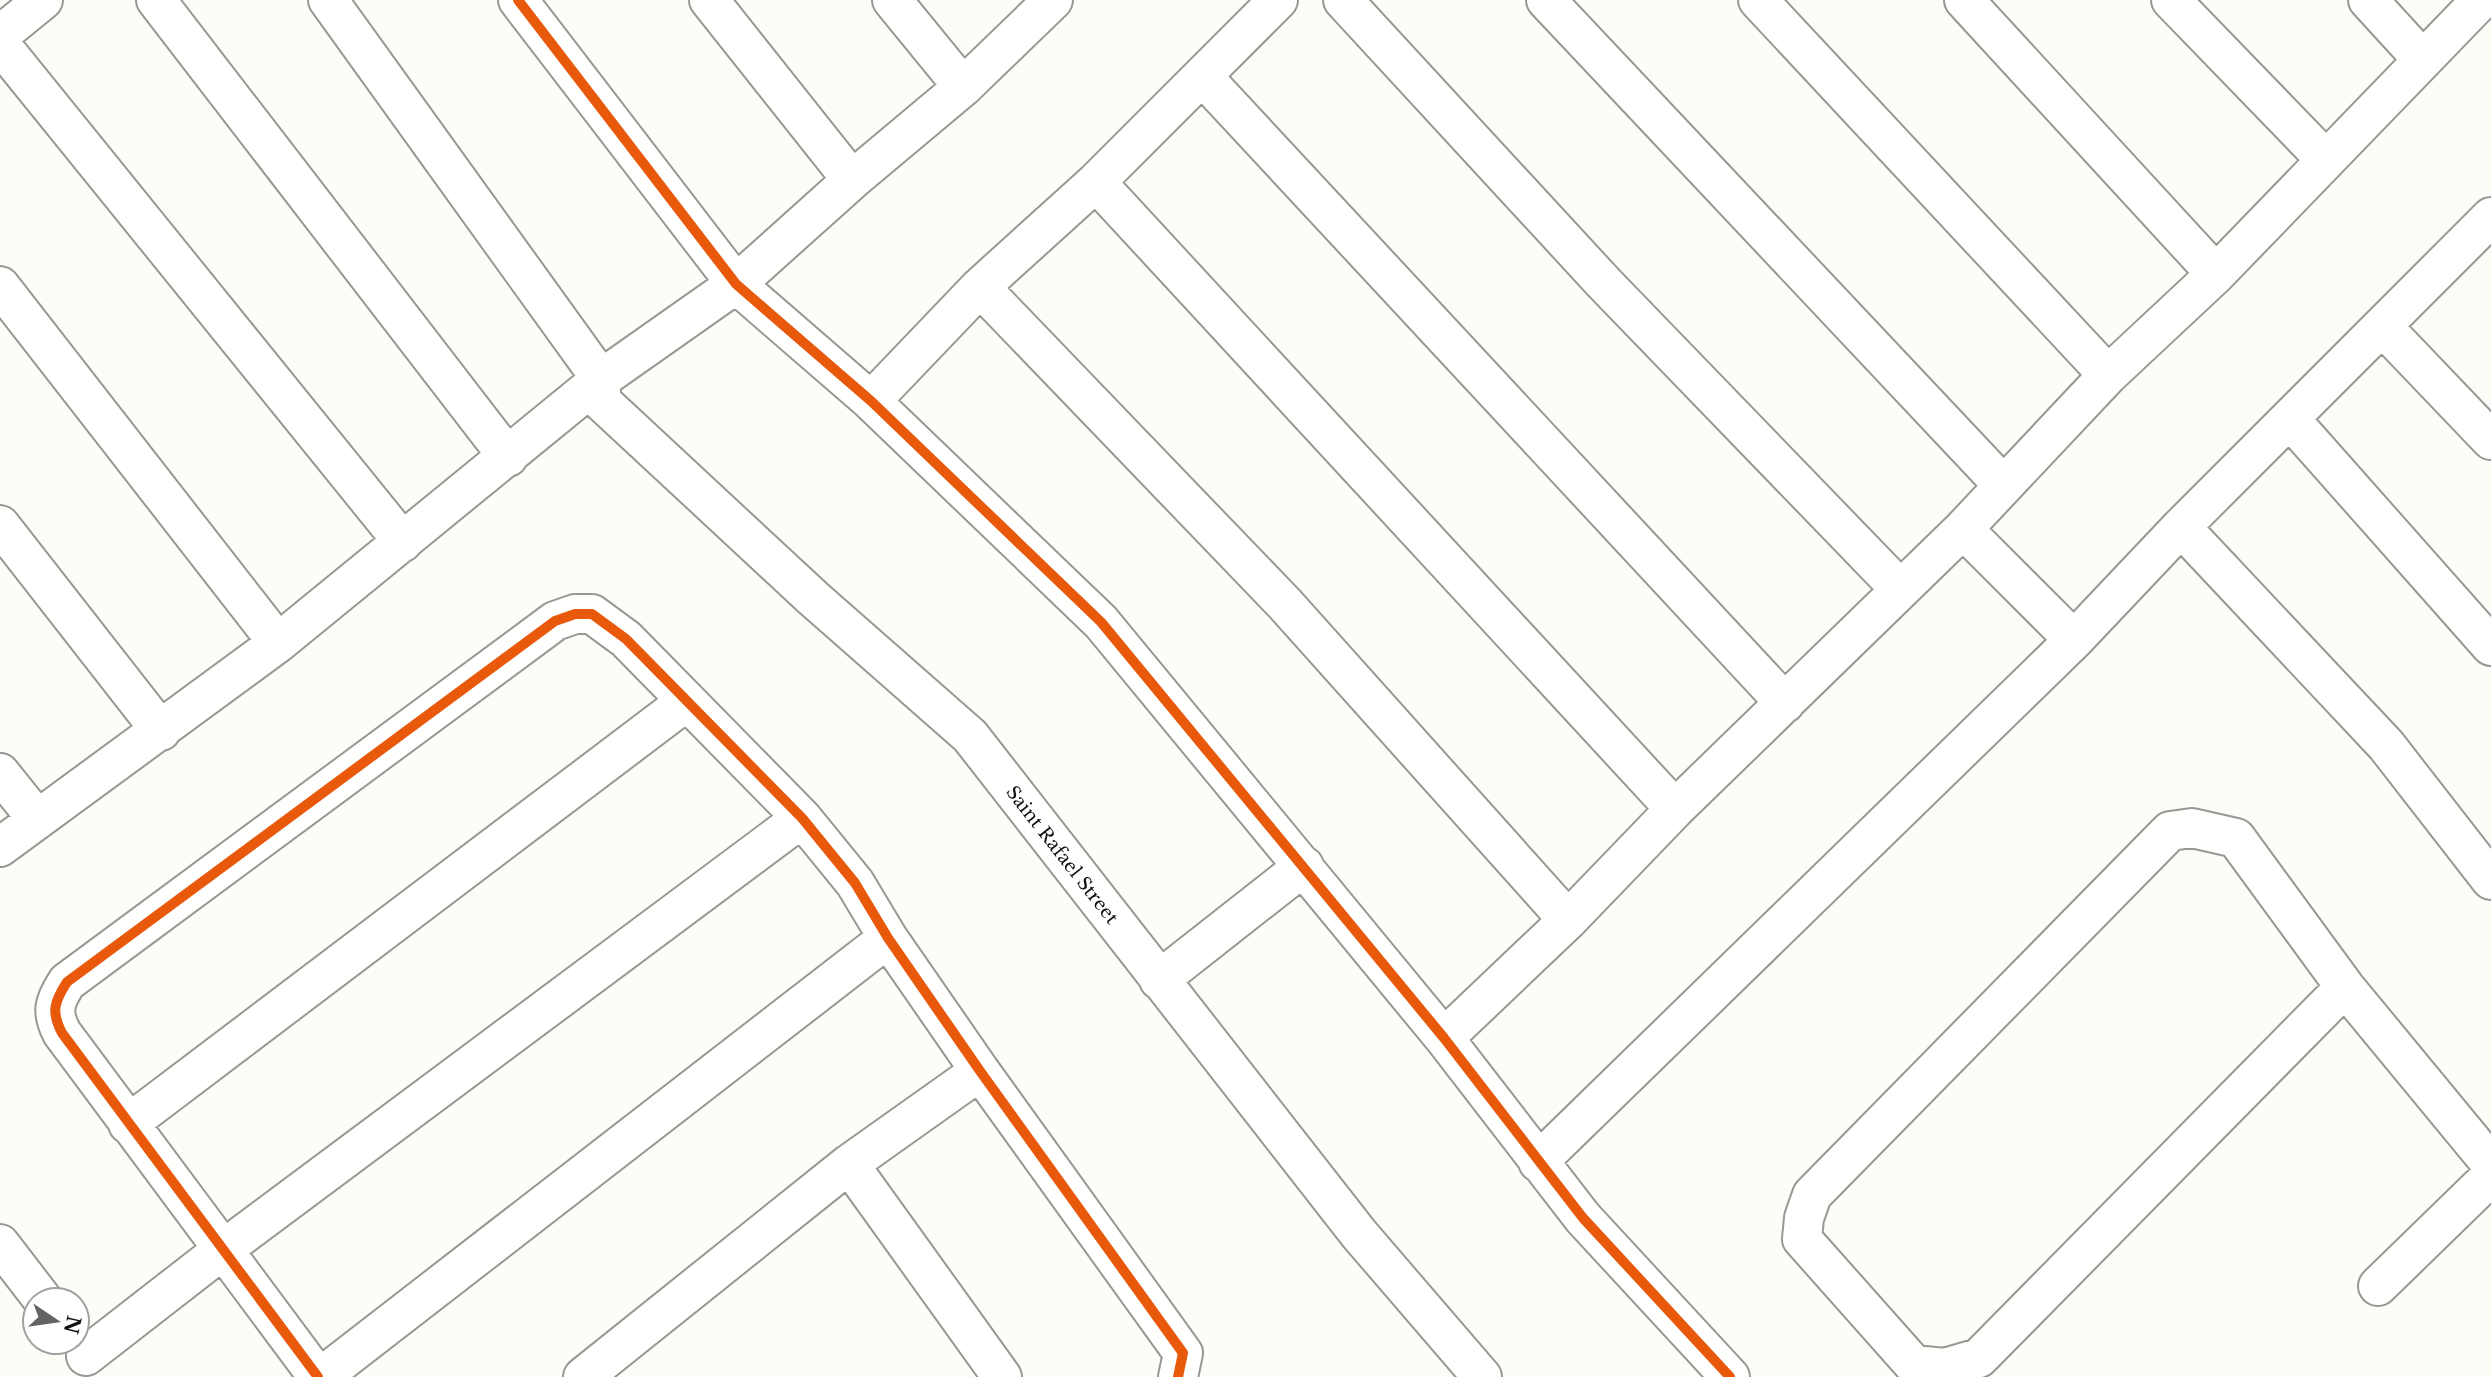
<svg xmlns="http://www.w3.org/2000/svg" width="2491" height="1377" font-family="'Libre Baskerville',serif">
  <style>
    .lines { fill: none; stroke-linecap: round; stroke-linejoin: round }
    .minor-casing { stroke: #979795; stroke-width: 42 }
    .minor { stroke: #fffffe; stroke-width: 38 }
    .cycleway-casing { stroke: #fff; stroke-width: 15 }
    .cycleway { stroke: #e8590c; stroke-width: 10 }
    .labels { text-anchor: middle; stroke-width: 7; stroke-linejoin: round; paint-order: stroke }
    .street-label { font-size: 18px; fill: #111; stroke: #fff }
  </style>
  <rect width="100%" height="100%" fill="#fdfcf7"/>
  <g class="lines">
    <!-- minor casing -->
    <g class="minor-casing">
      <path id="minor" d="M156,0L508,457
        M328,0L601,379V401L813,598L970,736L1359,1234L1482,1377
        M518,0L736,284L871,401L1101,622L1444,1038L1583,1218L1730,1377
        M709,0L852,180
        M892,0L963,87
        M1343,0L1604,283L1900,589
        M1546,0L2003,485
        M1758,0L2108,375
        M1964,0L2216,274
        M2171,0L2326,160
        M2368,0L2422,59
        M0,35L43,0
        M0,44L403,542
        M1203,77L1785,703
        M1096,182L1675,809
        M0,286L278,643
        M980,287L1285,604L1568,920
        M2382,326L2491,440
        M871,401L980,287L1096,182L1278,0
        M2290,419L2491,646
        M0,525L161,731
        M2181,527L2386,745L2491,880
        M1963,529L2074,640
        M0,773L37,819
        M0,847L278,643L601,379L736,284L852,180L963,87L1053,0
        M1159,980L1304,866
        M2345,987L1979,1358L1945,1368L1914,1365L1802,1239L1804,1218L1812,1195L2170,831L2192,828L2236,838L2345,987L2491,1164
        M1444,1038L1568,920L1675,809L1963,529L2108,375L2216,274L2481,0
        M128,1124L687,701
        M1538,1162L2074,640L2181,527L2491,217
        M849,1164L1002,1377
        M0,1244L43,1300
        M2378,1286L2491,1176
        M86,1356L221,1251L802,818
        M318,1377L62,1033C51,1012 54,1002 67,982L555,621L575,614H592L626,639L802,818L855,883L888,938L980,1071L1183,1353L1178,1377
        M321,1377L888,938
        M583,1377L849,1164L980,1071"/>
    </g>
    <!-- minor -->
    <use href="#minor" class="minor"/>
    <!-- cycleway casing -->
    <g class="cycleway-casing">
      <path id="cycleway" d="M518,0L736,284L871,401L1101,622L1444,1038L1583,1218L1730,1377
        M318,1377L62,1033C51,1012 54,1002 67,982L555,621L575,614H592L626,639L802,818L855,883L888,938L980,1071L1183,1353L1178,1377"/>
    </g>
    <!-- cycleway -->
    <use href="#cycleway" class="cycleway"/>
  </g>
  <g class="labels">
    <!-- street labels -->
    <g class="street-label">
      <text transform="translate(1062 855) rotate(52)" y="6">Saint Rafael Street</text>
    </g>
  </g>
  <!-- north arrow -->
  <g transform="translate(56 1321) rotate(103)"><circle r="33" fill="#ffffff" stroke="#a0a0a0" stroke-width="2"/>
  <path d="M0-5L12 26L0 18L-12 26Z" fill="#646362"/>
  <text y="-10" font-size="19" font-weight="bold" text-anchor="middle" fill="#111111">N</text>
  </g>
</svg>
